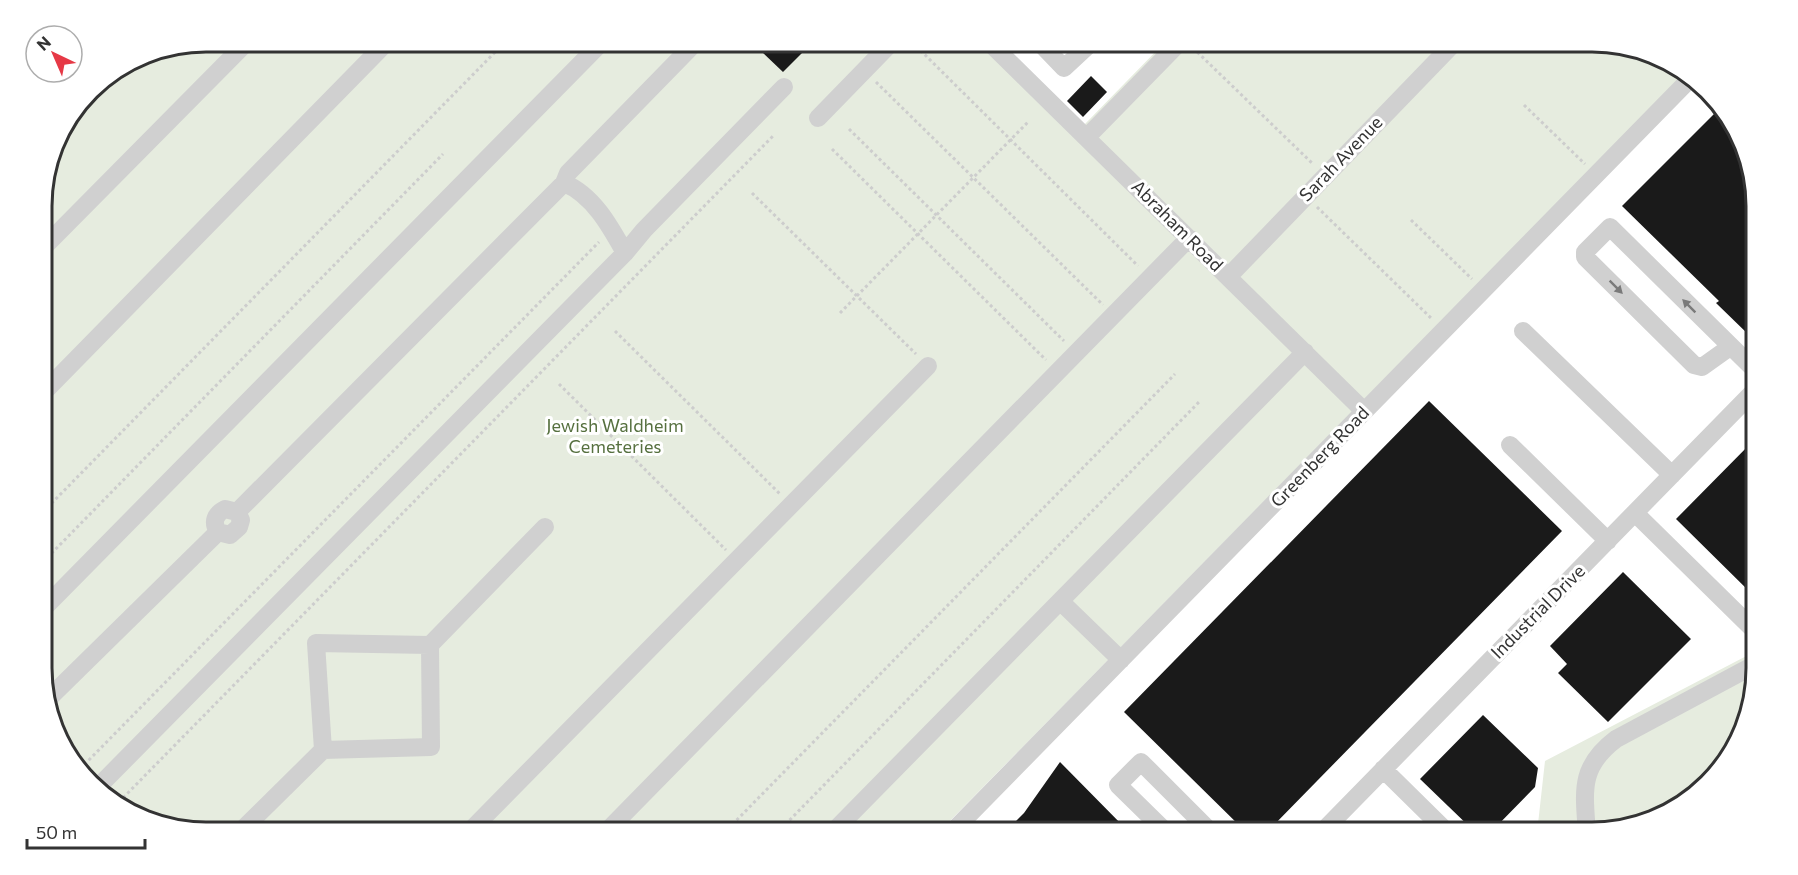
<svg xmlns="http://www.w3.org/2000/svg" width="1798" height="875" font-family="Commissioner,sans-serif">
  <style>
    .green { fill: #e6ecdf }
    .building { fill: #1a1a1a }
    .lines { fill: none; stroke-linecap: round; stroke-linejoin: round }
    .path { stroke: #cdcdcd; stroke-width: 3; stroke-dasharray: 3 3; stroke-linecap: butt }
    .minor { stroke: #d0d0d0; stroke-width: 18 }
    .oneway { fill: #7a7a7a }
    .labels { text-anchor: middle; stroke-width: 6; stroke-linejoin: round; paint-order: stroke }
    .street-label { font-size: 18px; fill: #333; stroke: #fff }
    .park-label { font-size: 18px; fill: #56703f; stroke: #fff }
    .rim { fill: none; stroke: #333; stroke-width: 3 }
  </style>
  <rect width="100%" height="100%" fill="#fff"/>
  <!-- green -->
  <path class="green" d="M207,42H999L1084,125L1165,42H1591L1655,55L1682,76L938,833H206L143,820L76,768L43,690L42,195L59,133L98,83L144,54Z
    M1756,651V669L1743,732L1683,805L1602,833H1537L1545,761Z"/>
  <!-- building -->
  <path class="building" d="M772,42H813L783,72L762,52Z
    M1091,76L1107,92L1083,117L1067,101Z
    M1722,106L1755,185V333L1751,337L1716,303L1719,301L1622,206Z
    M1429,401L1562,531L1266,833H1247L1124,712Z
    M1755,439V458L1756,598L1676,519Z
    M1623,572L1691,639L1608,722L1558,673L1567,664L1550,646Z
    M1483,715L1538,768L1535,787L1490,833H1476L1420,779Z
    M1060,762L1130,833H1004L1024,813Z
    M1422,822L1432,833H1412Z"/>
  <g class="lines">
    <!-- path -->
    <path class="path" d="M912,42L1138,266
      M1193,48L1313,164
      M876,82L1103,305
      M89,95L104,79
      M1524,105L1585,164
      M849,129L1064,341
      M832,149L1046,360
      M752,193L916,354
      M1317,207L1433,320
      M1411,220L1472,279
      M840,313L1028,122
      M615,331L780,494
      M559,384L726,550
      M43,512L505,42
      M43,562L443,154
      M87,775L83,766L599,242
      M119,802L774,135
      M724,833L1175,374
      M777,833L1200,401"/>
    <!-- minor -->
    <path class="minor" d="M989,42L1364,411
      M1039,42L1064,68L1092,42
      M818,118L892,42
      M1087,137L1180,42
      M564,183L568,173L696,42
      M42,249L247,42
      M1228,277L1455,42
      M1523,331L1672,475
      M1730,347L1702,367L1694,365L1585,257V252L1610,227L1755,370
      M43,393L387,42
      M1510,445L1608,541
      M1635,513L1756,632
      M218,532C212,522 215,514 225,509L237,512
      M1060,601L1121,660
      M43,609L602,42
      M47,700L218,532L230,535L239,527L241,520L237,512L564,183C593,195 610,226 625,253
      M323,750L316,643L430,645
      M1383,769L1448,833
      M99,786L625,253L644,230L784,87
      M239,833L323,750L431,747L430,645L545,527
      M468,833L928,366
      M605,833L1189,238
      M832,833L1305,352
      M951,833L1688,81
      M1167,833L1118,785L1141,762L1212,833
      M1321,833L1755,390
      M1587,833C1584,791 1579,767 1616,739L1756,664"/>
  </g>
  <!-- one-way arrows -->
  <defs><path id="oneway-solid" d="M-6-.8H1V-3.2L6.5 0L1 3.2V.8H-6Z" transform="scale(1.5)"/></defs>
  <g class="oneway">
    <use href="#oneway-solid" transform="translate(1616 287) rotate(45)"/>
    <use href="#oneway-solid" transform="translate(1689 306) rotate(-135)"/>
  </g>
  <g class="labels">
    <!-- street labels -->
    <g class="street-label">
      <text transform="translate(1341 159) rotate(-46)" y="6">Sarah Avenue</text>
      <text transform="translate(1177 226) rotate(45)" y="6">Abraham Road</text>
      <text transform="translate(1320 457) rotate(-46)" y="6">Greenberg Road</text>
      <text transform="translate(1538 612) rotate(-45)" y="6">Industrial Drive</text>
    </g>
    <!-- park labels -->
    <g class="park-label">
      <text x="615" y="432">Jewish Waldheim<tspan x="615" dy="21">Cemeteries</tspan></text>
    </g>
  </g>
  <!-- crop -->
  <path d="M0 0H1798V875H0ZM206 52H1592A154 154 0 0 1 1746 206V668A154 154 0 0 1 1592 822H206A154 154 0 0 1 52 668V206A154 154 0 0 1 206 52Z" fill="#fff" fill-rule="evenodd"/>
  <path class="rim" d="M206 52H1592A154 154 0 0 1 1746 206V668A154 154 0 0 1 1592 822H206A154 154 0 0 1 52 668V206A154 154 0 0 1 206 52Z"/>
  <!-- north arrow -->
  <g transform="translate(54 54) rotate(316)"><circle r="28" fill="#ffffff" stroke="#adadad" stroke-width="1.5"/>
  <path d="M0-4.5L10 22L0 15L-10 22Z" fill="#e63946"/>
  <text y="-9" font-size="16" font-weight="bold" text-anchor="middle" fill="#333333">N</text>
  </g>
  <!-- scale -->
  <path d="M27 839v9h118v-9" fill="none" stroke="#333333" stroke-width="3"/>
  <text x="36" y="839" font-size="18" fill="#333333" stroke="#ffffff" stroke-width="4.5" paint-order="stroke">50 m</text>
</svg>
